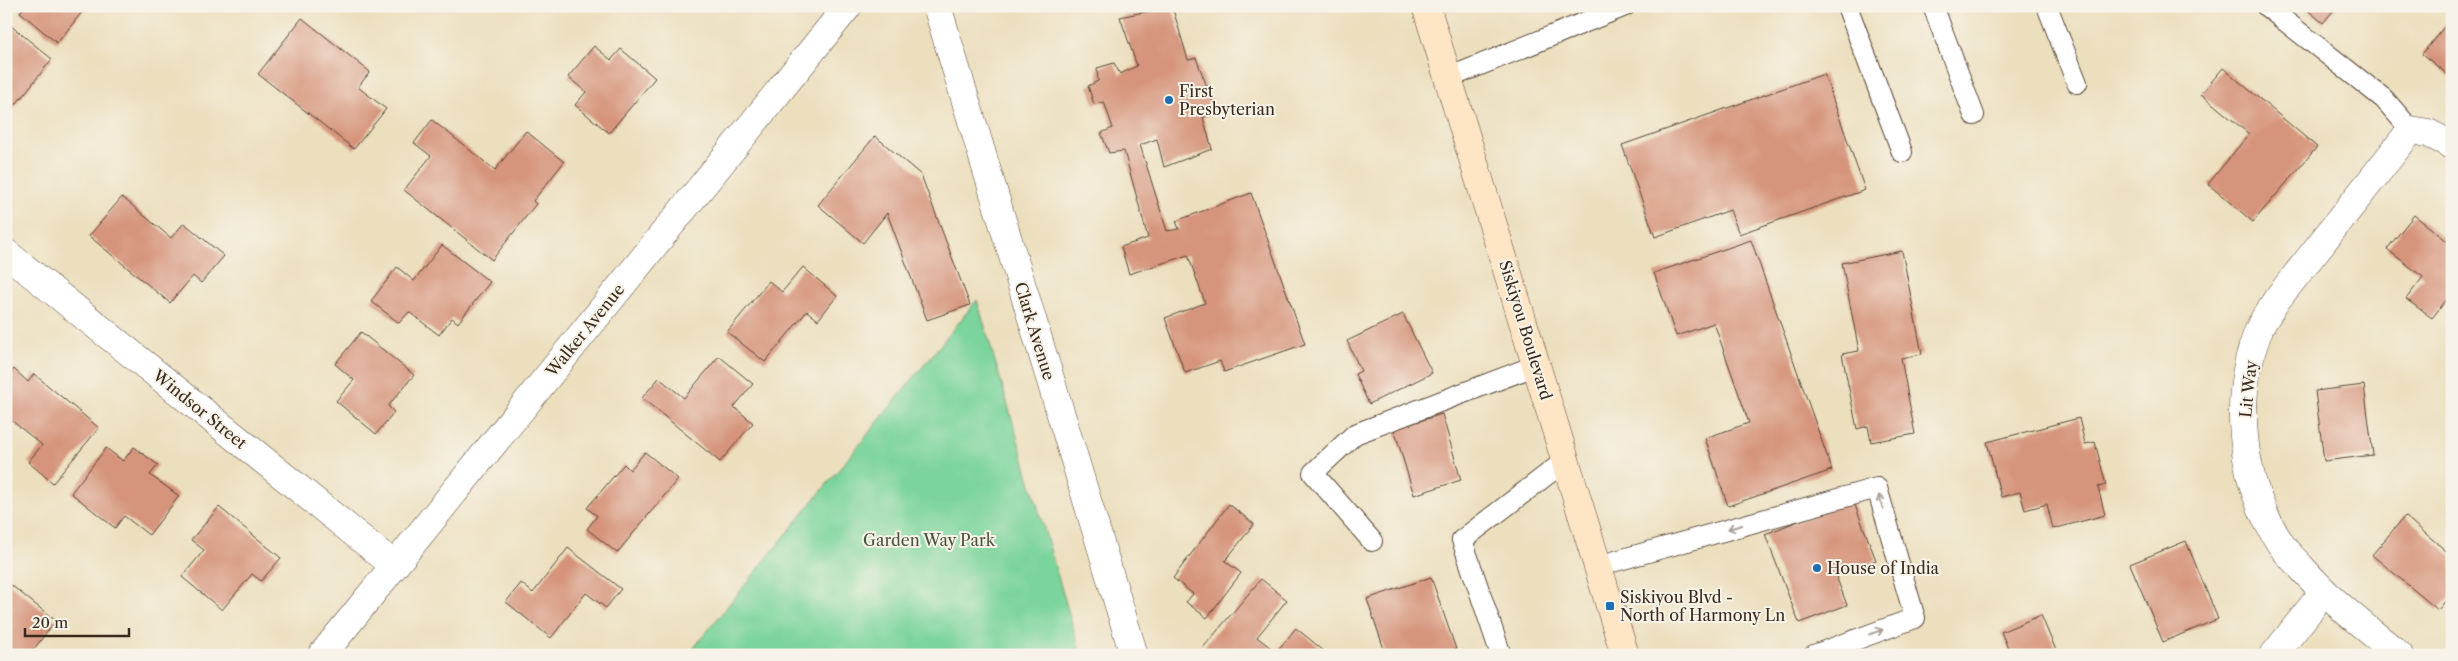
<svg xmlns="http://www.w3.org/2000/svg" width="2458" height="661" font-family="'Libre Caslon Text',serif">
  <style>
    .green { fill: #7ad49b; stroke: #5a7f5c }
    .building { fill: #d6947c }
    .lines { fill: none; stroke-linecap: round; stroke-linejoin: round }
    .service-casing { stroke: #564536; stroke-width: 22 }
    .minor-casing { stroke: #564536; stroke-width: 29 }
    .secondary-casing { stroke: #564536; stroke-width: 29 }
    .service { stroke: #fff; stroke-width: 20 }
    .minor { stroke: #fff; stroke-width: 28 }
    .secondary { stroke: #fde5c5; stroke-width: 28 }
    .oneway { stroke: #a79f9a }
    .poi-dot { fill: #1f6fb2; stroke: #f7f3e8; stroke-width: 2 }
    .labels { text-anchor: middle; stroke-width: 4; stroke-linejoin: round; paint-order: stroke }
    .poi-label { font-size: 16px; fill: #3b2a1e; stroke: #f7f3e8; text-anchor: start }
    .street-label { font-size: 16px; fill: #3b2a1e; stroke: #f7f3e8 }
    .park-label { font-size: 16px; fill: #4b543d; stroke: #f7f3e8 }
  </style>
  <rect width="100%" height="100%" fill="#f7f3e8"/>
  <filter id="ink" filterUnits="userSpaceOnUse"><feTurbulence type="fractalNoise" baseFrequency=".02" numOctaves="2"/><feDisplacementMap in="SourceGraphic" scale="10" xChannelSelector="R" yChannelSelector="G"/><feConvolveMatrix kernelMatrix="1 2 1 2 8 2 1 2 1" color-interpolation-filters="sRGB"/></filter>
  <filter id="wash" filterUnits="userSpaceOnUse"><feTurbulence type="fractalNoise" baseFrequency=".0096" numOctaves="4" result="noise"/><feDisplacementMap in="SourceGraphic" scale="20" xChannelSelector="R" yChannelSelector="G"/><feGaussianBlur stdDeviation="1.12" result="paint"/><feColorMatrix in="noise" values="0 0 0 0 0 0 0 0 0 0 0 0 0 0 0 0 0 1.4 0 .05"/><feComposite in="paint" operator="in"/></filter>
  <g filter="url(#wash)">
    <rect width="100%" height="100%" fill="#ecdfbe"/>
    <!-- green -->
    <path class="green" d="M977,300L1081,655H688Z"/>
    <g id="blocks">
      <!-- building -->
      <path class="building" d="M25,6H87L57,43L20,12Z
        M1172,6L1188,60L1196,58L1217,113L1203,117L1212,149L1164,167L1157,139L1140,145L1167,231L1179,229L1176,221L1251,193L1305,344L1224,372L1220,361L1185,373L1165,318L1205,303L1188,255L1129,274L1121,247L1148,238L1124,151L1109,153L1101,133L1113,128L1104,102L1094,104L1088,86L1098,81L1097,68L1114,63L1120,74L1137,66L1120,17Z
        M2303,6H2337L2323,23Z
        M2452,17V78L2422,54Z
        M302,18L370,72L358,87L386,109L354,149L258,74Z
        M10,25L52,59L6,117V30Z
        M594,46L611,60L621,49L655,78L609,133L575,105L586,92L568,77Z
        M2223,68L2317,147L2253,222L2208,184L2249,134L2201,94Z
        M1824,74L1865,190L1739,234L1730,210L1655,237L1622,145Z
        M432,120L495,170L526,131L564,162L533,201L536,204L492,260L404,190L431,156L414,143Z
        M875,136L921,175L970,305L927,320L887,213L863,243L818,205Z
        M122,197L171,238L184,223L224,256L201,283L193,276L170,303L89,236Z
        M2414,215L2452,245V293L2432,318L2406,299L2423,277L2387,249Z
        M1751,240L1832,470L1728,506L1705,438L1749,423L1714,323L1676,336L1654,273Z
        M442,245L490,282L458,323L452,318L439,335L409,312L399,323L371,301L397,267L414,281Z
        M1902,251L1922,354L1901,358L1915,434L1871,442L1868,426L1857,429L1842,354L1859,351L1842,263Z
        M803,267L837,296L818,320L807,311L765,362L727,332L769,281L782,292Z
        M1403,314L1432,373L1369,404L1355,374L1361,371L1347,341Z
        M361,332L414,375L388,406L394,412L376,434L336,401L354,380L335,364Z
        M719,356L753,384L734,407L753,423L720,462L642,398L659,378L684,398Z
        M14,369L28,382L34,374L99,428L53,483L28,462L42,445L6,416V378Z
        M2364,385L2373,455L2324,461L2315,391Z
        M1442,414L1461,480L1414,495L1394,429Z
        M2079,418L2085,444L2095,442L2106,485L2098,487L2105,515L2053,529L2047,504L2025,510L2020,492L2001,497L1987,442Z
        M134,447L158,465L150,475L179,496L149,535L124,516L115,528L71,493L106,448L123,461Z
        M645,452L678,479L617,553L587,529L597,516L587,508L624,464L630,470Z
        M1853,500L1876,560L1836,576L1847,605L1799,623L1765,534Z
        M1229,504L1254,524L1225,561L1241,573L1207,618L1186,602L1193,594L1173,578Z
        M219,507L281,558L261,581L252,574L222,610L182,577L204,550L191,540Z
        M2405,516L2452,556V593L2438,610L2372,555Z
        M2186,541L2218,619L2163,642L2130,564Z
        M568,548L621,589L606,608L586,593L551,638L506,602L521,583L533,593Z
        M1431,577L1458,655H1386L1367,599Z
        M1261,579L1287,600L1257,637L1276,652L1296,628L1324,651L1322,655H1206L1201,650Z
        M6,581L56,621L29,655H6Z
        M2041,615L2058,655H2011L2001,632Z"/>
    </g>
  </g>
  <g filter="url(#ink)">
    <use href="#blocks" fill-opacity="0" stroke="#564536" stroke-width="1"/>
    <g class="lines">
      <!-- service casing -->
      <g class="service-casing">
        <path id="service" d="M1847,6L1902,152
          M1933,6L1974,115
          M2047,6L2077,83
          M2266,6L2384,99L2411,130
          M1448,78L1625,6
          M1372,541L1313,473L1355,434L1537,365
          M1598,566L1877,488L1915,618L1814,655
          M1501,655L1462,540L1566,460"/>
      </g>
      <!-- minor casing -->
      <g class="minor-casing">
        <path id="minor" d="M937,6L1134,655
          M6,253L394,565
          M322,655L848,6
          M2274,655L2323,593
          M2399,655C2364,626 2329,600 2300,566C2293,559 2285,551 2280,543C2240,481 2231,396 2260,327C2265,317 2272,307 2278,298L2411,130L2428,133L2452,145"/>
      </g>
      <!-- secondary casing -->
      <g class="secondary-casing">
        <path id="secondary" d="M1426,6L1625,655"/>
      </g>
      <!-- service -->
      <use href="#service" class="service"/>
      <!-- minor -->
      <use href="#minor" class="minor"/>
      <!-- secondary -->
      <use href="#secondary" class="secondary"/>
    </g>
    <!-- one-way arrows -->
    <defs><path id="oneway-shaft" d="M-6 0H5M1.5-3L5.5 0L1.5 3" fill="none" stroke-width="1.6" stroke-linecap="round" stroke-linejoin="round" transform="scale(1.25)"/></defs>
    <g class="oneway">
      <use href="#oneway-shaft" transform="translate(1881 502) rotate(-106)"/>
      <use href="#oneway-shaft" transform="translate(1735 527) rotate(164)"/>
      <use href="#oneway-shaft" transform="translate(1876 632) rotate(-20)"/>
    </g>
  </g>
  <!-- markers -->
  <g class="poi-dot">
    <circle cx="1169" cy="100" r="5"/>
    <circle cx="1817" cy="568" r="5"/>
    <rect x="1605" y="601" width="10" height="10" rx="2.5"/>
  </g>
  <g class="labels">
    <!-- poi labels -->
    <g class="poi-label">
      <text x="1179" y="97">First<tspan x="1179" dy="18">Presbyterian</tspan></text>
      <text x="1827" y="574">House of India</text>
      <text x="1620" y="603">Siskiyou Blvd -<tspan x="1620" dy="18">North of Harmony Ln</tspan></text>
    </g>
    <!-- street labels -->
    <g class="street-label">
      <text transform="translate(585 330) rotate(-51)" y="6">Walker Avenue</text>
      <text transform="translate(1526 330) rotate(73)" y="6">Siskiyou Boulevard</text>
      <text transform="translate(1035 331) rotate(73)" y="6">Clark Avenue</text>
      <text transform="translate(2248 389) rotate(-84)" y="6">Lit Way</text>
      <text transform="translate(200 409) rotate(39)" y="6">Windsor Street</text>
    </g>
    <!-- park labels -->
    <g class="park-label">
      <text x="929" y="546">Garden Way Park</text>
    </g>
  </g>
  <!-- margin -->
  <rect width="2458" height="661" fill="none" stroke="#f7f3e8" stroke-width="25"/>
  <!-- scale -->
  <path d="M25 628v8h104v-8" fill="none" stroke="#3b2a1e" stroke-width="2.5"/>
  <text x="32" y="628" font-size="15" fill="#3b2a1e" stroke="#f7f3e8" stroke-width="4" paint-order="stroke">20 m</text>
</svg>
